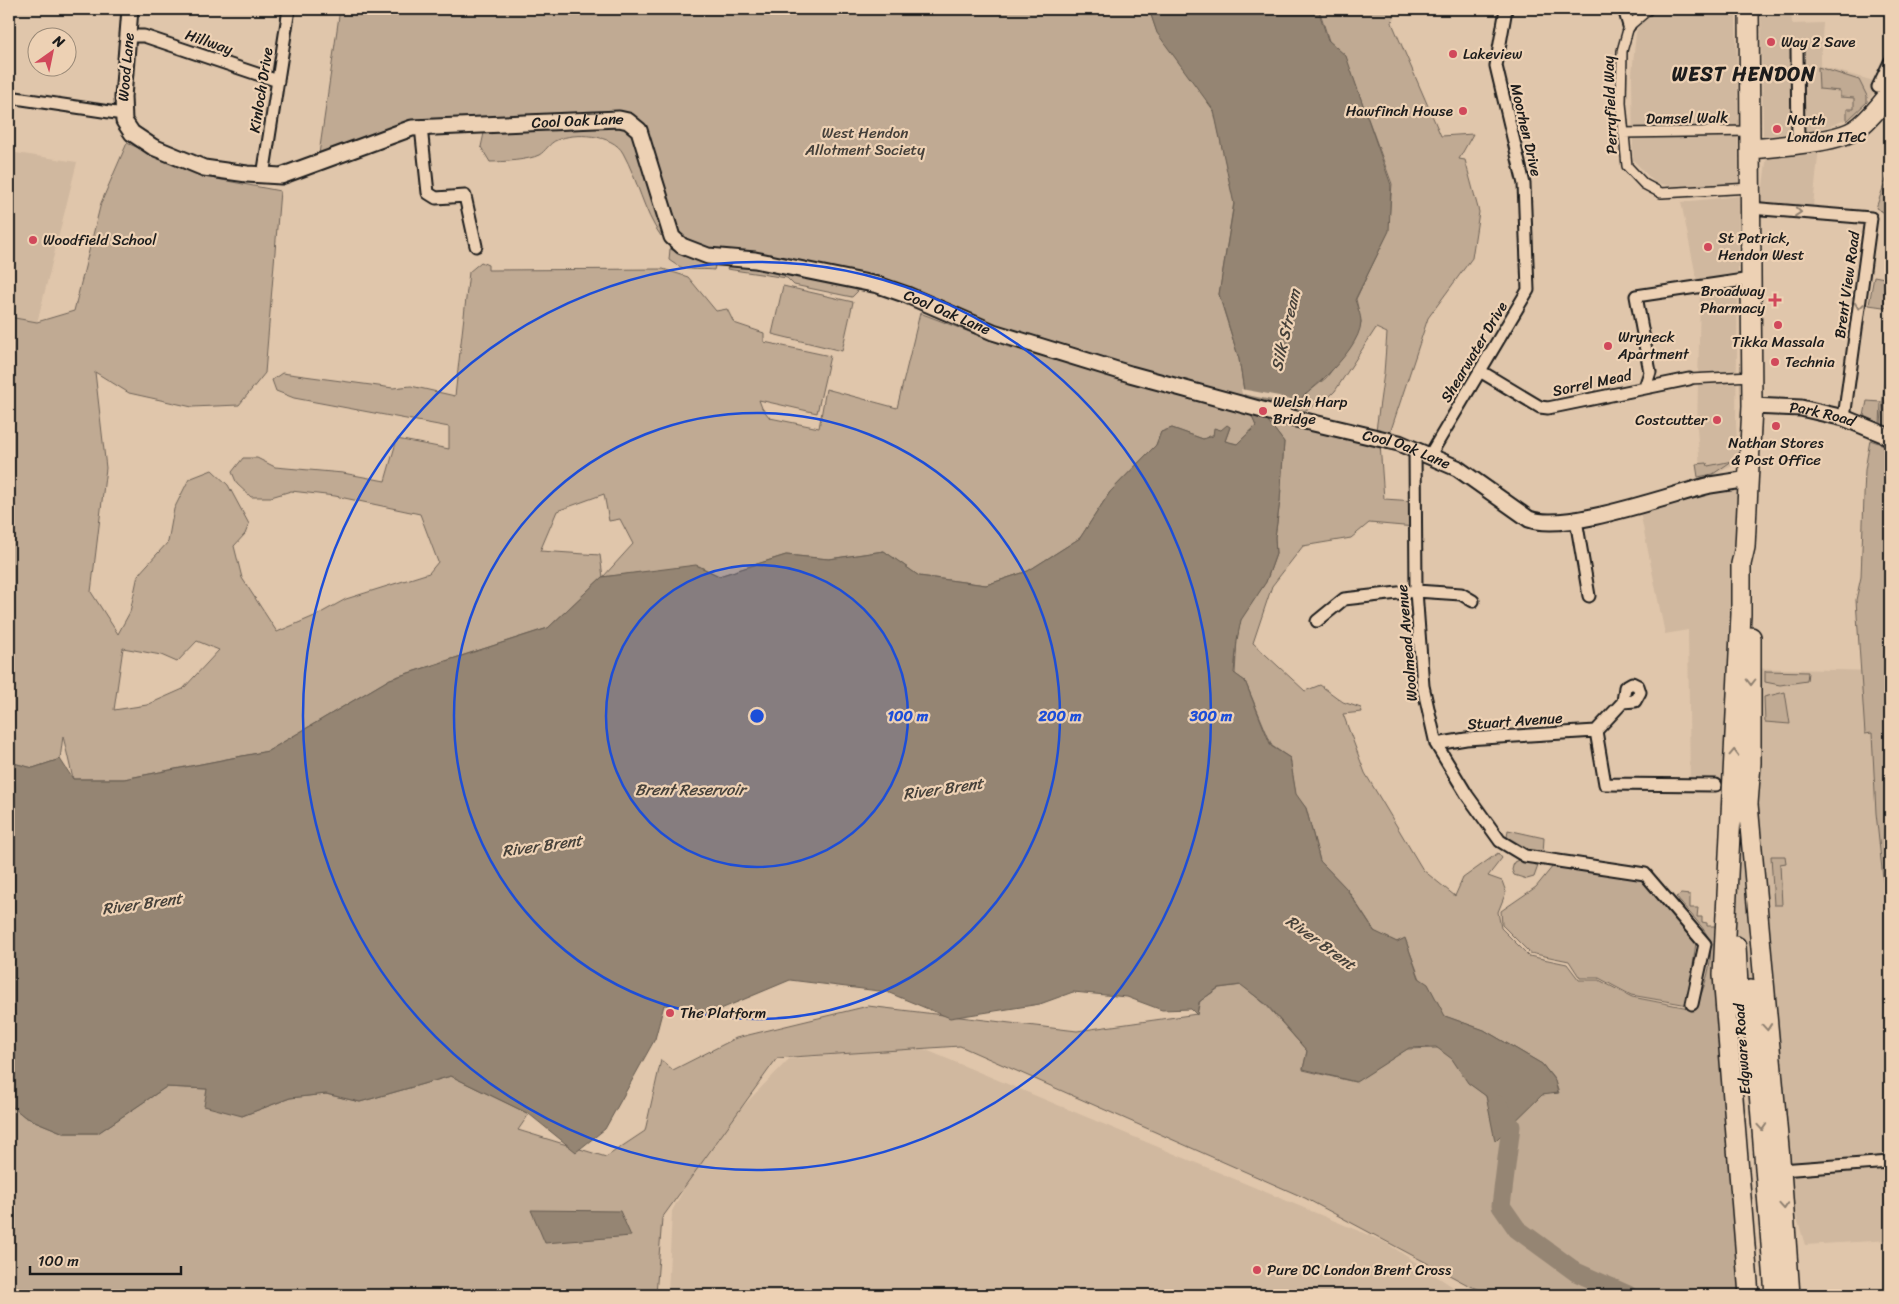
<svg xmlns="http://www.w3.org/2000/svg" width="1899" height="1304" font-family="Sriracha,sans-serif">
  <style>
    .built { fill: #d0b89f }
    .green { fill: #c0aa93; stroke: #6e6358; fill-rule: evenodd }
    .water { fill: #958573; stroke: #655b50 }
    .pier { fill: #e0c6ab }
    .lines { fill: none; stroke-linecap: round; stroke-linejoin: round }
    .river { stroke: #958573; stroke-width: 19 }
    .pedestrian-casing { stroke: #1c1c1c; stroke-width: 12 }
    .minor-casing { stroke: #1c1c1c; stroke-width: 15 }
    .tertiary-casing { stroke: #1c1c1c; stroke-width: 19 }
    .primary-casing { stroke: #1c1c1c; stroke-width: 22 }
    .pedestrian { stroke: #edd1b4; stroke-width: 9 }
    .minor { stroke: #edd1b4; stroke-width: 11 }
    .tertiary { stroke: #edd1b4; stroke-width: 15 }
    .primary { stroke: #edd1b4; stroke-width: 19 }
    .oneway { stroke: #8f8070 }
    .ring { fill: none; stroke: #1d4ed8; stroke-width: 2.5 }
    .poi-dot { fill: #d1495b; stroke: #edd1b4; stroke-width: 2 }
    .labels { text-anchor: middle; stroke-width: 4.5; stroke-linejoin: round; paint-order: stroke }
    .street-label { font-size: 15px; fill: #1c1c1c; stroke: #edd1b4 }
    .poi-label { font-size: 15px; fill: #1c1c1c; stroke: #edd1b4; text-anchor: start }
    .park-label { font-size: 15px; fill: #45403a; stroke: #edd1b4 }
    .water-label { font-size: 16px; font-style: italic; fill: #46413a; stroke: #edd1b4 }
    .district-label { font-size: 20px; font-weight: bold; letter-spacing: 1px; fill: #1c1c1c; stroke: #edd1b4 }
    .centre { fill: #1d4ed8; stroke: #edd1b4; stroke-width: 2.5 }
    .ring-label { font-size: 15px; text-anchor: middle; font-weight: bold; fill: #1d4ed8; stroke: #edd1b4; stroke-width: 4.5; stroke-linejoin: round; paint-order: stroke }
  </style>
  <rect width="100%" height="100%" fill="#e0c6ab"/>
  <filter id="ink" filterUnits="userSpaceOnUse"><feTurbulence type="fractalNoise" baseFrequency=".02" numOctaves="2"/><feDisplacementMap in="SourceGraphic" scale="10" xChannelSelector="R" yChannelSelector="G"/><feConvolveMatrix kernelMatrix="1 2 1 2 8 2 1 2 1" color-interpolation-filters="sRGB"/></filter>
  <g filter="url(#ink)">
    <!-- built -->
    <path class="built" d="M1656,9H1736L1739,183L1677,187L1655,183L1633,160L1632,74L1636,33L1640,19Z
      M1761,9H1791L1792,24L1823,23L1820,66L1874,81L1875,92L1855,116L1830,126L1810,131L1763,136Z
      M1819,147L1813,206L1761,201L1767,155Z
      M9,152L77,162L37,323L9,317Z
      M1739,196L1736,423L1738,463L1701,482L1697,429L1700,296L1681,202Z
      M1740,485L1729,789L1713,786L1690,785L1688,630L1665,634L1639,507Z
      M1738,668L1884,671L1890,779V1240L1805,1245L1723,970Z
      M919,1047L1385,1242L1465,1295H668L672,1211L710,1140L789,1059Z"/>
    <!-- green -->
    <path class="green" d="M340,9H1149L1157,32L1214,109L1234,202L1219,295L1239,359L1246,403L1256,426L1237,444L1225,441L1230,427L1203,439L1172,428L1161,432L1156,445L1110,492L1080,538L1028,571L986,585L919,576L884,551L829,559L786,555L719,576L699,566L602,577L548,628L390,679L268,751L124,779H73L63,736L60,759L33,768L9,762V317L37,322L74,311L101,203L127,143L206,177L280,191L265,373L239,405L192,407L129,393L95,372L106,468L91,592L118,634L130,612L138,575L168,542L174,509L189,479L212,470L228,485L249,524L245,534L234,546L242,578L277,632L317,615L346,599L429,573L438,562L420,514L335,496L291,491L271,497H251L237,484L232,472L243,458H257L275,467L343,473L385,481L397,439L449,449V427L294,398L276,391L272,380L282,373L393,388L411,386L455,396L469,272L481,262L488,265V270L663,269L688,277L716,311L727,309L734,323L764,333V342L830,356L817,413L759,400L762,408L770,418L819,428L826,389L897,408L920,313L1011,348L1017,331L1002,329L890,281L761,254L702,248L680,238L649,134C643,123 639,118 627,115L378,135L377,132L374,133V136L319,154ZM604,494L609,521L620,519L633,544L603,577L600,555L540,551L557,511ZM197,641L219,650L183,689L147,705L114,710L123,648L161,655L177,662Z
      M1319,9H1394L1392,23L1441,136L1473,134L1459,159L1465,160L1479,212L1472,258L1428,318L1390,433L1376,430L1384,373L1387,333L1376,328L1335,391L1327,399L1298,414L1285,411L1326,378L1354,341L1361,322L1356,299L1388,232L1392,184L1345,56L1329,41Z
      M1818,67L1859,80L1867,96V102L1847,121V109H1854V98L1840,97V91L1819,89Z
      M617,123L634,130L668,230L661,236C643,211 638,180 623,153C613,134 574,132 557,140C549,143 546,151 539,155C529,160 502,162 490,162L481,147L484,133Z
      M1888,174L1890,175V216L1876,208Z
      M670,249L715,266L714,270C694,268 686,273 669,260Z
      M730,263L761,265L860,289L852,297L794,285L787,278L727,269Z
      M1874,276L1890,279V308L1869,305Z
      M783,286L853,302L842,351L772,334Z
      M1890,338V428L1881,425L1884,385Z
      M1867,401L1881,402L1880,424L1864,416Z
      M1274,418L1380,444L1384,499L1415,501V527L1369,523L1351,538L1303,546L1272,586L1253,643L1305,691L1320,685L1343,702L1361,708L1362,712L1343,714L1365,773L1423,870L1455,896L1463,878L1498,853L1502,858L1488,876L1502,881L1506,892L1498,912L1501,928L1529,956L1567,964L1579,980H1599L1632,997L1694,1009C1704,991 1716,957 1708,937C1704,927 1683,906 1676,897L1681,894L1690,895V908H1698L1697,917H1702V922L1707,923V926H1716L1749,1295H1493L1468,1285L1305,1198L960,1046L777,1058L662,1218L656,1295H9V1104L25,1117L64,1133H98L166,1087L207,1089L242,1116L290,1098L326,1094L360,1102L451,1076L529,1114L518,1130L606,1157L645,1131L661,1060L673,1070L736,1038L868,1006L1077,1031L1197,1014L1200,1001L1219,988L1242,985L1266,1005L1307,1051L1303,1070L1355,1082L1407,1049L1438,1048L1452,1058L1469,1083L1486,1096L1496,1140L1542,1094L1559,1093L1554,1079L1542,1064L1484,1030L1444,1016L1428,985L1420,979L1405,939L1396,942L1375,932L1347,889L1320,861L1306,808L1296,796L1290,758L1272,746L1245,681L1235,674L1237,638L1241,619L1266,582L1276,554L1275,537L1280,501L1284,442L1268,421Z
      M1870,440L1890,447V944L1876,813L1872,733L1865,734L1856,600L1861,577L1865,470Z
      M1732,461L1713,474L1698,477L1696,464L1707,463L1708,466Z
      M1765,671L1808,672L1807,681L1780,685L1765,682Z
      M1785,692L1790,724L1765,722L1764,697Z
      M1508,830L1544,838L1543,854C1529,852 1517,848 1507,837Z
      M1771,856H1785L1786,863L1780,864L1782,905H1774Z
      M1523,858L1539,863L1534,877L1527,879L1514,875L1512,870L1514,862Z
      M1553,866L1642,878L1696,942L1688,1005L1631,995L1599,978H1580L1569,961L1530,953L1502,925L1501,911L1536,887Z"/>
    <!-- water -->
    <path class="water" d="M1149,9H1318L1328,40L1346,56L1391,185L1389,231L1355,300C1357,306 1361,315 1361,322C1360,354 1294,407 1268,421L1284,442L1280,501L1275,537L1276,554L1266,582L1241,620L1237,640L1234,673L1245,681L1271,746L1290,758L1296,794L1306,808L1320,861L1346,888L1374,931L1397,942L1405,938L1419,978L1428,984L1445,1016L1484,1030L1542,1064L1555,1081L1558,1093L1542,1095L1495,1141L1486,1096L1468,1083L1452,1059L1436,1047L1409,1048L1356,1082L1303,1069L1307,1051L1267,1005L1241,985L1218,988L1199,1002L1197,1015L1191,1009L1162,1010L1127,997L1073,992L1040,1004L950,1018L887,992L790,980L697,1019L678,1006L664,1005L655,1039L605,1129L576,1152L529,1114L451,1076L360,1102L326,1094L290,1098L242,1116L204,1106L207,1089L166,1087L98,1133H64L25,1117L9,1104V762L33,768L60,759L73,779H124L268,751L390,679L548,628L602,577L696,565L719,576L786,555L829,559L884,551L919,576L986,585L1028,571L1080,538L1110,492L1156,445L1161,432L1172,428L1203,439L1213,436L1214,428L1221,430L1227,425L1230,427L1225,441L1237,444L1256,426L1246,403L1239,359L1219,294L1234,204L1214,111L1157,33Z
      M531,1210L620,1211L631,1236L545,1243Z"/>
    <!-- pier -->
    <path class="pier" d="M1241,389L1279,396L1299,403L1294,407L1277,401L1242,394Z"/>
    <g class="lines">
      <!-- river -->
      <path class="river" d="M1498,1105L1511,1126L1501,1206L1517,1229L1576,1272L1628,1295"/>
      <!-- pedestrian casing -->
      <g class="pedestrian-casing">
        <path id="pedestrian" d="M1649,9L1629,26L1622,51L1621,103L1627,166L1644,184L1661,193L1751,188
          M1623,133L1751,131
          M1689,379L1752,376"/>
      </g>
      <!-- minor casing -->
      <g class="minor-casing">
        <path id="minor" d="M1624,9L1629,26
          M130,36H144L278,81
          M1797,49L1798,144
          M1878,87L1890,62
          M9,97L123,114
          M421,127L428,193L436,198L465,196L476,246
          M263,176L289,9
          M1750,208L1871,218L1844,418
          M1480,371L1540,407L1548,408L1689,379
          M1645,387L1650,372L1636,296L1751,279
          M1415,449L1416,591L1423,686L1436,744L1467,795L1500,841L1525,856L1645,874L1705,944L1692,1004
          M1430,455L1528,290L1524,184L1496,66L1506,9
          M1576,520L1589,596
          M1317,621L1344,599L1416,591L1461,594L1473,601
          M1596,731L1623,702L1625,687L1632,683L1638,686L1640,692L1635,701L1623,702
          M1436,744L1466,739L1596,731L1605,784L1716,785
          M1781,1170L1890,1162"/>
      </g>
      <!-- tertiary casing -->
      <g class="tertiary-casing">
        <g id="tertiary">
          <path id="s1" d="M130,9L123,97L124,121L132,133L153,147L204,168L247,174L281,176L412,128L619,119L628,121L639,130L672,237L682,246L708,256L755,260L878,285L907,295L993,332L1130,374L1288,417L1399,443L1457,468L1529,519C1566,533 1669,495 1710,485C1723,483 1736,481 1749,479"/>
          <path id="s2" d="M1752,406L1801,408L1844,418L1890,437"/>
        </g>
      </g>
      <!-- primary casing -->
      <g class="primary-casing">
        <path id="primary" d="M1749,9L1752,406L1745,547L1741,564V614L1723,975L1749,1295
          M1752,149C1775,147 1837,142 1855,130C1869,121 1879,106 1890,94
          M1751,637V763L1748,804L1781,1170L1790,1295
          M1736,946L1739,1006
          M1751,990L1775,1295"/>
      </g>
      <!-- pedestrian -->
      <use href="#pedestrian" class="pedestrian"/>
      <!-- minor -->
      <use href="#minor" class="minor"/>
      <!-- tertiary -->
      <use href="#tertiary" class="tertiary"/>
      <!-- primary -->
      <use href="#primary" class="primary"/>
    </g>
    <!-- one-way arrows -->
    <defs><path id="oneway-chevron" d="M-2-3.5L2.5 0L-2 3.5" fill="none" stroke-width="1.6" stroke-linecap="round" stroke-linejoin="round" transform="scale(1.25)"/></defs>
    <g class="oneway">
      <use href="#oneway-chevron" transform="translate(1798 212) rotate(5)"/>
      <use href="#oneway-chevron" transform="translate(1859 306) rotate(98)"/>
      <use href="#oneway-chevron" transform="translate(1751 682) rotate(90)"/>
      <use href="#oneway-chevron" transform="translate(1734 753) rotate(-88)"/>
      <use href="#oneway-chevron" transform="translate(1767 1027) rotate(85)"/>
      <use href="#oneway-chevron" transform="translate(1762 1127) rotate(86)"/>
      <use href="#oneway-chevron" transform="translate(1784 1206) rotate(86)"/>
    </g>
  </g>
  <!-- distance rings -->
  <circle cx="757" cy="716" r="151" fill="#1d4ed8" fill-opacity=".12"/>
  <g class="ring">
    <circle cx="757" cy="716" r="151"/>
    <circle cx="757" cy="716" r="303"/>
    <circle cx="757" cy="716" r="454"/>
  </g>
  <!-- markers -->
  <g class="poi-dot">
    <circle cx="1771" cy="42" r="5"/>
    <circle cx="1453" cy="54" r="5"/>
    <circle cx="1463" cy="111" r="5"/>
    <circle cx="1777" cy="129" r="5"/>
    <circle cx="33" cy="240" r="5"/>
    <circle cx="1708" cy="247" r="5"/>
    <path d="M1772.5 292.5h5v5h5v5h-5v5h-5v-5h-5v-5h5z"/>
    <circle cx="1778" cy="325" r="5"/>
    <circle cx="1608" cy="346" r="5"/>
    <circle cx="1775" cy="362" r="5"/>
    <circle cx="1263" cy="411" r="5"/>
    <circle cx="1717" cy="420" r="5"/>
    <circle cx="1776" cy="426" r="5"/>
    <circle cx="670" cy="1013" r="5"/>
    <circle cx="1257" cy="1270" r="5"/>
  </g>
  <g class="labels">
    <!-- street labels -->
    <g class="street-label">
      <text transform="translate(209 42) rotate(19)" y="5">Hillway</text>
      <text transform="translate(126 67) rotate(-85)" y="5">Wood Lane</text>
      <text transform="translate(261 90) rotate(-81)" y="5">Kinloch Drive</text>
      <text transform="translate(1610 105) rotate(-92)" y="5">Perryfield Way</text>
      <text transform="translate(1687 118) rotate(-1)" y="5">Damsel Walk</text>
      <text dy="5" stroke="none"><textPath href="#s1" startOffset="590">Cool Oak Lane</textPath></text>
      <text transform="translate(1526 130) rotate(77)" y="5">Moorhen Drive</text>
      <text transform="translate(1847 285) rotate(-82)" y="5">Brent View Road</text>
      <text dy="5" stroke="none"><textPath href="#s1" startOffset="1055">Cool Oak Lane</textPath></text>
      <text transform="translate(1474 352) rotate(-59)" y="5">Shearwater Drive</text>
      <text transform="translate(1592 383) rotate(-12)" y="5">Sorrel Mead</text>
      <text dy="5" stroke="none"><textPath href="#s2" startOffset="71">Park Road</textPath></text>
      <text dy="5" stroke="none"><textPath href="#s1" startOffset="1535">Cool Oak Lane</textPath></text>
      <text transform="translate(1407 643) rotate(-95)" y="5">Woolmead Avenue</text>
      <text transform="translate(1515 721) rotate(-4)" y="5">Stuart Avenue</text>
      <text transform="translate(1742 1049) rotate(-94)" y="5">Edgware Road</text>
    </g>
    <!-- poi labels -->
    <g class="poi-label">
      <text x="1781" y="47">Way 2 Save</text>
      <text x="1463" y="59">Lakeview</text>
      <text x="1453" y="116" text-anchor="end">Hawfinch House</text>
      <text x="1787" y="125">North<tspan x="1787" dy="17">London ITeC</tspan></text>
      <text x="1718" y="243">St Patrick,<tspan x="1718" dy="17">Hendon West</tspan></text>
      <text x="43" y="245">Woodfield School</text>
      <text x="1765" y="296" text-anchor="end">Broadway<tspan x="1765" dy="17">Pharmacy</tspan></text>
      <text x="1618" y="342">Wryneck<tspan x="1618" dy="17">Apartment</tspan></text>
      <text x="1778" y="347" text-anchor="middle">Tikka Massala</text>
      <text x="1785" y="367">Technia</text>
      <text x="1273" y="407">Welsh Harp<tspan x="1273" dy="17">Bridge</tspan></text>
      <text x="1707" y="425" text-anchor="end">Costcutter</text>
      <text x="1776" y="448" text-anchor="middle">Nathan Stores<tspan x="1776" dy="17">&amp; Post Office</tspan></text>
      <text x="680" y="1018">The Platform</text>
      <text x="1267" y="1275">Pure DC London Brent Cross</text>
    </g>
    <!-- park labels -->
    <g class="park-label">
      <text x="865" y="138">West Hendon<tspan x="865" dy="17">Allotment Society</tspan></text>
    </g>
    <!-- water labels -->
    <g class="water-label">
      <text transform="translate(1285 330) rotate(-77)" y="6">Silk Stream</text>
      <text transform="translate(943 788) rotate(-8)" y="6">River Brent</text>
      <text x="690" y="795">Brent Reservoir</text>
      <text transform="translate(542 845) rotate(-8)" y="6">River Brent</text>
      <text transform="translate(142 903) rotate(-8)" y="6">River Brent</text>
      <text transform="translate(1321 942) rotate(36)" y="6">River Brent</text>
    </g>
    <!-- district labels -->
    <g class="district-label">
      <text x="1744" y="81">WEST HENDON</text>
    </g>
  </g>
  <circle cx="757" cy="716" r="8" class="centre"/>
  <g class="ring-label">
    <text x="908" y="721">100 m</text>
    <text x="1060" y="721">200 m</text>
    <text x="1211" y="721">300 m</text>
  </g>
  <!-- margin -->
  <rect width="1899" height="1304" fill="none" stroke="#edd1b4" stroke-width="30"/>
  <rect x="15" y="15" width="1869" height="1274" fill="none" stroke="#1c1c1c" stroke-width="2" filter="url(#ink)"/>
  <!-- north arrow -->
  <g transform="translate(52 52) rotate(33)"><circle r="24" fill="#edd1b4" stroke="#998977"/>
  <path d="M0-4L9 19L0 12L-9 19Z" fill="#d1495b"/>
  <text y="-8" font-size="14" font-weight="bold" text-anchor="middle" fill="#1c1c1c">N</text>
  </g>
  <!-- scale -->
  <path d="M30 1266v8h151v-8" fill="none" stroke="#1c1c1c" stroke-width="2.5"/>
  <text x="38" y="1266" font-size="15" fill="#1c1c1c" stroke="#edd1b4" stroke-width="4" paint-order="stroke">100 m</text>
</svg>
